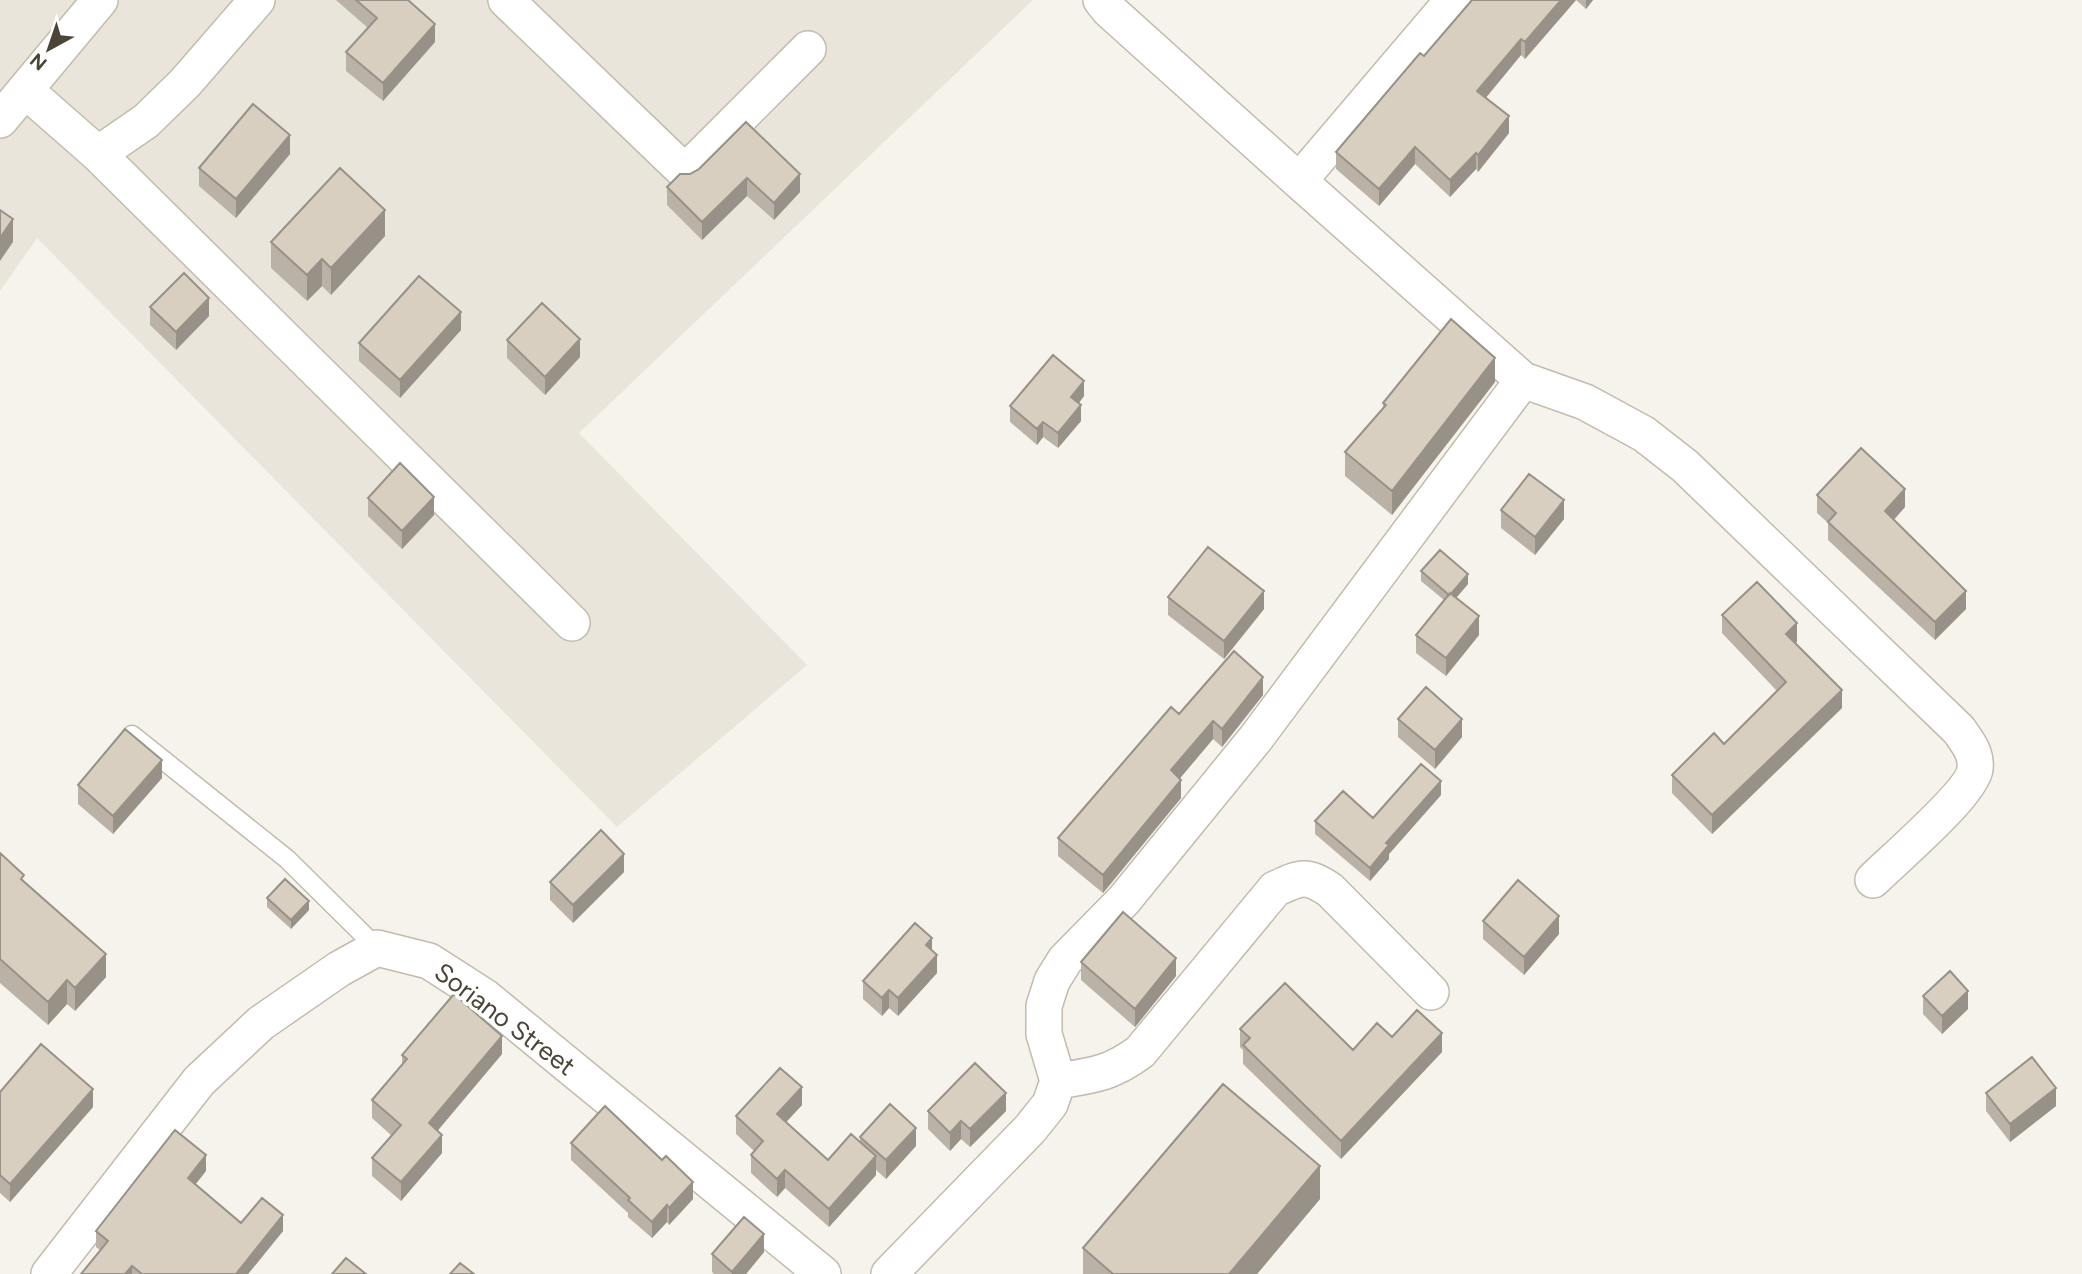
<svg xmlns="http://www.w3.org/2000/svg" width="2082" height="1274" font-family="Figtree,sans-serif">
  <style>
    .residential { fill: #eae5da }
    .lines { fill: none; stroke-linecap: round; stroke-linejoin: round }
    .lane-casing { stroke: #c2bbae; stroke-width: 21 }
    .street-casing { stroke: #c2bbae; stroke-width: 38 }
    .lane { stroke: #fff; stroke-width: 18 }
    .street { stroke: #fff; stroke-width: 35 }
    .wall { fill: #bab2a6 }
    .shaded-wall { fill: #979187 }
    .building { fill: #d8cfc1; stroke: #979187; stroke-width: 2 }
    .labels { text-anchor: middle; stroke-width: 7; stroke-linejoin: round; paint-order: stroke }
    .street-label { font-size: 26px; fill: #4b4439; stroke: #fff }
  </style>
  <rect width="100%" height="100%" fill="#f6f3ec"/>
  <!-- residential -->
  <path class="residential" d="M0,0H1033L579,433L807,665L617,827L37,238L0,291Z"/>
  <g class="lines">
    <!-- lane casing -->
    <g class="lane-casing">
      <path id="lane" d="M132,735L287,859L377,948"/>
    </g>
    <!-- street casing -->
    <g class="street-casing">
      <path id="street" d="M506,0L685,172L808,49
        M1101,0L1109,10L1299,181
        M1453,0L1299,181L1523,380L1585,402L1644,434L1685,466L1959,730C1967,742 1977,753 1975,769C1972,793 1893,860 1873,880
        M25,90L100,0
        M0,120L25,90L98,154L572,623
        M98,154L146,121L185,83L257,0
        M1058,1081C1094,1075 1110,1074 1140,1052L1275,889C1301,877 1306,874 1330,890L1431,992
        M49,1274L199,1081L261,1023L339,969L377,948L429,961L485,997L823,1274
        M889,1274L1030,1129L1050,1104L1058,1081L1044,1034V1006L1052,981L1065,960L1124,900L1256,738L1523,380"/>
    </g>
    <!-- lane -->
    <use href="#lane" class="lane"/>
    <!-- street -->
    <use href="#street" class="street"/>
  </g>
  <!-- wall -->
  <path class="wall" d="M336,0H408L435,42L383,101L346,71V52L368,28Z
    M1472,0H1593L1586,9L1576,0L1525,59L1521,55L1486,98L1509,133L1478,172L1476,169L1450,197L1415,164L1379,206L1336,169V152L1424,56Z
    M746,122L800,192L774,220L747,196L702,240L667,205V187L699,169Z
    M290,154L236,218L199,186V168Z
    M385,236L331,295L322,286L307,301L271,268V242Z
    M150,307L209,316L176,350L150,325Z
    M461,330L400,398L359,361V343Z
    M507,340L580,357L545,395L507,358Z
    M1495,382L1392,515L1345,476V452L1383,409V403Z
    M1084,396L1079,403L1081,421L1058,448L1043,437L1037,445L1010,422V406Z
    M1817,495L1905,507L1894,520L1966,609L1935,640L1828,540V523L1817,513Z
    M368,498L434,515L402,549L368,516Z
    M1501,510L1564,519L1535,555L1501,528Z
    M1421,571L1468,584L1456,598L1479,635L1446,676L1416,653V635L1444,600L1421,581Z
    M1168,597L1264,609L1224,659L1168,615Z
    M1722,615L1797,642L1795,643L1842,708L1712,834L1672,793V775L1724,744L1777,691L1722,633Z
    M1263,695L1222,747L1213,739L1180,778L1181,798L1103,893L1058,856V838L1179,714Z
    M1398,719L1462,737L1435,769L1398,737Z
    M162,778L113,834L78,804V785Z
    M1441,795L1389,854V859L1370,881L1315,834V821L1373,818Z
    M0,853L106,977L75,1011L67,1004L48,1025L0,983Z
    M624,872L573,923L550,900V882Z
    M267,898L309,910L291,929L267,907Z
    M1483,921L1559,934L1524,975L1483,939Z
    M932,951L937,973L898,1016L889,1008L882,1016L863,999V981Z
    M1081,962L1176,976L1135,1027L1081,980Z
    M1923,996L1968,1009L1942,1034L1923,1014Z
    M1240,1029L1353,1050L1392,1037L1442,1052L1341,1159L1243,1064V1050L1240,1047Z
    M502,1054L437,1131L442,1153L401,1201L372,1176V1158L392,1136L372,1118V1100L402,1065V1055Z
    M0,1092L93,1107L10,1202L0,1193Z
    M1986,1093L2056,1106L2010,1142L1986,1111Z
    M802,1105L786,1122L828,1160L860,1142V1137L916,1146L886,1179L876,1170V1175L829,1227L785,1188L777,1197L751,1173V1155L754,1151L736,1134V1116Z
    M928,1111H1006L970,1147L961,1139L950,1151L928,1129Z
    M571,1143L693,1199L669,1225L667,1222L652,1238L628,1217V1213L571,1160Z
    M206,1171L195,1184L241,1223L283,1231L248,1274H81L100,1250L96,1247V1231Z
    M1320,1199L1257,1274H1083V1248Z
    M764,1252L746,1274H714L712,1272V1254Z"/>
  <!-- shaded-wall -->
  <path class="shaded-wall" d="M1561,0H1576L1525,59V42Z
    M1586,0H1593L1586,9Z
    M435,24V42L383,101V83Z
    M1521,39V55L1477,108V91Z
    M1509,116V133L1478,172V155Z
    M290,135V154L236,218V199Z
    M1415,147V164L1379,206V189Z
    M1476,153V169L1450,197V180Z
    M800,174V192L774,220V203Z
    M747,178V196L702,240V222Z
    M385,210V236L331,295V268Z
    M13,219V242L0,261V238Z
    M322,259V286L307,301V275Z
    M209,298V316L176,350V332Z
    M461,312V330L400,398V380Z
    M580,339V357L545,395V377Z
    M1495,358V382L1392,515V491Z
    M1084,381V396L1071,413V397Z
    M1081,405V421L1058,448V433Z
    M1043,422V437L1037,445V429Z
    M1905,489V507L1885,529V511Z
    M434,497V515L402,549V531Z
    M1564,500V519L1535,555V537Z
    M1468,574V584L1450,605V596Z
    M1264,591V609L1224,659V641Z
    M1966,591V609L1935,640V622Z
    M1479,616V635L1446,676V658Z
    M1797,623V642L1786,652V634Z
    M1263,677V695L1222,747V729Z
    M1842,690V708L1712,834V815Z
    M1462,719V737L1435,769V750Z
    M1213,721V739L1171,789V770Z
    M162,760V778L113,834V816Z
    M1181,780V798L1103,893V875Z
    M1441,781V795L1389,854V859L1370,881V868L1386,843Z
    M624,854V872L573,923V905Z
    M309,901V910L291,929V920Z
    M1559,916V934L1524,975V957Z
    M932,938V956L926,945Z
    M106,954V977L75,1011V988Z
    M937,955V973L898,1016V998Z
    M1176,958V976L1135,1027V1009Z
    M67,980V1004L48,1025V1002Z
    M889,990V1008L882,1016V998Z
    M1968,991V1009L1942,1034V1016Z
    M1442,1033V1052L1341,1159V1141Z
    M502,1036V1054L429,1141V1123Z
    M802,1087V1105L777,1132V1114Z
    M2056,1088V1106L2010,1142V1124Z
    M93,1089V1107L10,1202V1184Z
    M1006,1093V1111L970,1147V1129Z
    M961,1121V1139L950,1151V1133Z
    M916,1128V1146L886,1179V1160Z
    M442,1135V1153L401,1201V1182Z
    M206,1155V1171L188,1194V1178Z
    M876,1156V1175L829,1227V1209Z
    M1320,1166V1199L1257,1274H1229Z
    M785,1170V1188L777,1197V1179Z
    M693,1182V1199L669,1225V1208Z
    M667,1205V1222L652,1238V1222Z
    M283,1215V1231L248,1274H236Z
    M764,1234V1252L746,1274H732V1272Z
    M132,1266V1274H125Z"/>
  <!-- building -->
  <path class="building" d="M356,0H408L435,24L383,83L346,52L377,18Z
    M1472,0H1561L1525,42L1521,39L1477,91L1509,116L1478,155L1476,153L1450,180L1415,147L1379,189L1336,152L1420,53L1424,56Z
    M253,104L290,135L236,199L199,168Z
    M746,122L800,174L774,203L747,178L702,222L667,187L680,174H690L699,169Z
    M340,168L385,210L331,268L322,259L307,275L271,242Z
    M0,210L13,219L0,238Z
    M184,273L209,298L176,332L150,307Z
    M419,276L461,312L400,380L359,343Z
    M542,303L580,339L545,377L507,340Z
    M1451,319L1495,358L1392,491L1345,452L1386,405L1383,403Z
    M1053,355L1084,381L1071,397L1081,405L1058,433L1043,422L1037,429L1010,406Z
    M1861,448L1905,489L1885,511L1966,591L1935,622L1828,522L1836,513L1817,495Z
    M400,463L434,497L402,531L368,498Z
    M1529,474L1564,500L1535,537L1501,510Z
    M1208,547L1264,591L1224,641L1168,597Z
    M1440,550L1468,574L1451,594L1450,593L1449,595L1421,571Z
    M1757,582L1797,623L1786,634L1842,690L1712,815L1672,775L1714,733L1724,744L1786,682L1722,615Z
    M1450,593L1479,616L1446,658L1416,635Z
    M1234,651L1263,677L1222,729L1213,721L1171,770L1181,780L1103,875L1058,838L1171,707L1179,714Z
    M1426,687L1462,719L1435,750L1398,719Z
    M125,729L162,760L113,816L78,785Z
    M1421,764L1441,781L1386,843L1389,845L1370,868L1315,821L1343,791L1373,818Z
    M601,830L624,854L573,905L550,882Z
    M0,853L24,875L21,879L106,954L75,988L67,980L48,1002L0,959Z
    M285,879L309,901L291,920L267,898Z
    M1518,880L1559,916L1524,957L1483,921Z
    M1123,912L1176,958L1135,1009L1081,962Z
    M915,923L932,938L926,945L937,955L898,998L889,990L882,998L863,981Z
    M1950,971L1968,991L1942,1016L1923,996Z
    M1285,983L1353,1050L1377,1023L1392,1037L1417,1010L1442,1033L1341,1141L1243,1045L1250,1038L1240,1029Z
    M454,994L502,1036L429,1123L442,1135L401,1182L372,1158L401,1125L372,1100L407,1059L402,1055Z
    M41,1044L93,1089L10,1184L0,1175V1092Z
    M2032,1057L2056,1088L2010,1124L1986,1093Z
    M975,1063L1006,1093L970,1129L961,1121L950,1133L928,1111Z
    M780,1068L802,1087L777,1114L828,1160L851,1134L876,1156L829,1209L785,1170L777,1179L751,1155L763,1141L736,1116Z
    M1223,1084L1320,1166L1229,1274H1113L1083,1248Z
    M890,1104L916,1128L886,1160L860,1137Z
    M605,1106L662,1160L666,1156L693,1182L669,1208L667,1205L652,1222L628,1200L630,1198L571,1143Z
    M175,1130L206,1155L188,1178L241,1223L262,1198L283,1215L236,1274H142L132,1266L125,1274H81L108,1241L96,1231Z
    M744,1217L764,1234L732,1272L712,1254Z
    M346,1258L366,1274H332Z
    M460,1263L474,1274H450Z"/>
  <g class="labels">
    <!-- street labels -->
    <g class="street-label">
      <text transform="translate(505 1019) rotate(37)" y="9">Soriano Street</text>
    </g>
  </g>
  <!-- north arrow -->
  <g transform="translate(49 49) rotate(220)" stroke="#ffffff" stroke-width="5" paint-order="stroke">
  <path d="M0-5L12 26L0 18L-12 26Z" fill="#4b4439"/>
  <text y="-10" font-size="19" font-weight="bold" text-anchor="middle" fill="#4b4439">N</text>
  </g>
</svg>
